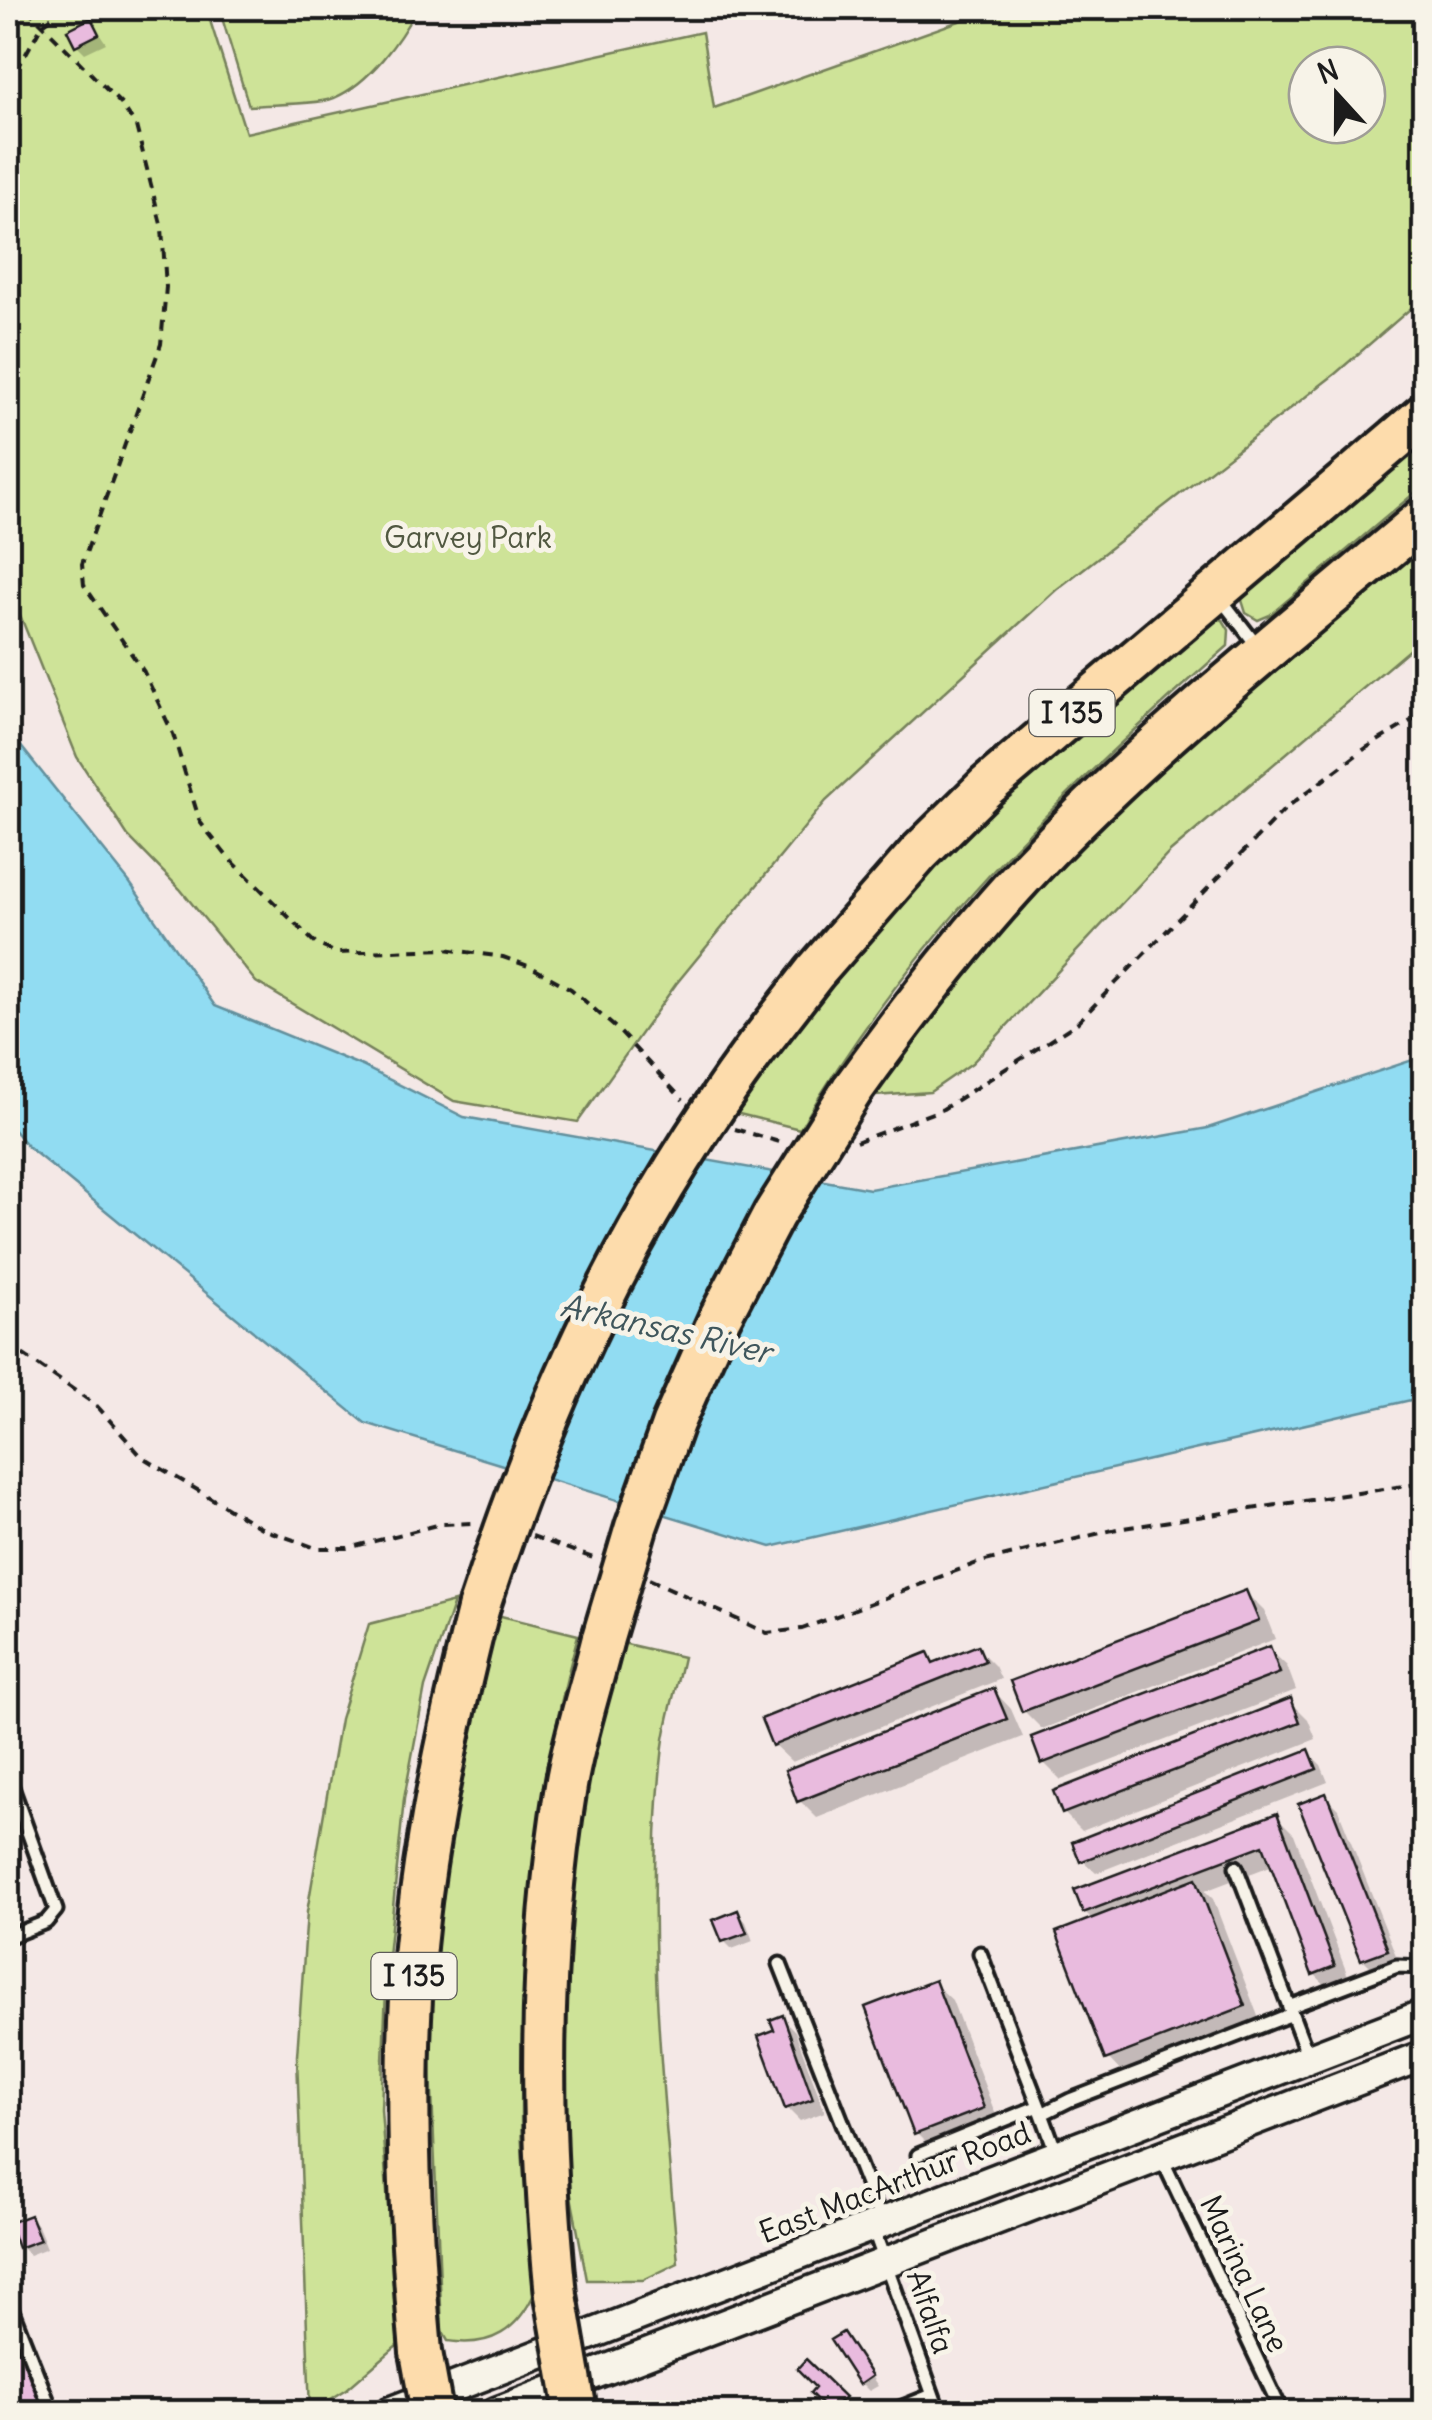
<svg xmlns="http://www.w3.org/2000/svg" width="1432" height="2420" font-family="Delius,sans-serif">
  <style>
    .green { fill: #cee398; stroke: #75805a; stroke-width: 2.5; fill-rule: evenodd }
    .water { fill: #91dcf2; stroke: #628f9c; stroke-width: 2.5 }
    .shadow { fill: #0003 }
    .building { fill: #e9bbde; stroke: #1c1c1c; stroke-width: 2.5 }
    .lines { fill: none; stroke-linecap: round; stroke-linejoin: round }
    .service-casing { stroke: #1c1c1c; stroke-width: 19 }
    .tertiary-casing { stroke: #1c1c1c; stroke-width: 35 }
    .motorway-casing { stroke: #1c1c1c; stroke-width: 48 }
    .path { stroke: #1c1c1c; stroke-width: 4; stroke-dasharray: 10 8; stroke-linecap: butt }
    .service { stroke: #f7f3e8; stroke-width: 11 }
    .tertiary { stroke: #f7f3e8; stroke-width: 28 }
    .motorway { stroke: #fddcac; stroke-width: 40 }
    .motorway-bridge-casing { stroke: #1c1c1c; stroke-width: 48; stroke-linecap: butt }
    .motorway-bridge { stroke: #fddcac; stroke-width: 40 }
    .labels { text-anchor: middle; stroke-width: 10; stroke-linejoin: round; paint-order: stroke }
    .shield { fill: #f7f3e8; stroke: #5e5c59; stroke-width: 2.5 }
    .shield-label { font-size: 28px; font-weight: bold; fill: #1c1c1c }
    .park-label { font-size: 30px; fill: #515841; stroke: #f7f3e8 }
    .street-label { font-size: 30px; fill: #1c1c1c; stroke: #f7f3e8 }
    .water-label { font-size: 32px; font-style: italic; fill: #3f565c; stroke: #f7f3e8 }
  </style>
  <rect width="100%" height="100%" fill="#f4e8e6"/>
  <filter id="ink" filterUnits="userSpaceOnUse"><feTurbulence type="fractalNoise" baseFrequency=".01" numOctaves="2"/><feDisplacementMap in="SourceGraphic" scale="20" xChannelSelector="R" yChannelSelector="G"/><feConvolveMatrix kernelMatrix="1 2 1 2 8 2 1 2 1" color-interpolation-filters="sRGB"/></filter>
  <g filter="url(#ink)">
    <!-- green -->
    <path class="green" d="M8,8H206L246,133L702,32L714,108L996,8H1424V297L1335,374L1056,590L826,801L676,984L578,1122L454,1101L256,982L180,889L128,836L77,757L8,585ZM1307,65H1367V125H1307Z
      M219,8H417C400,40 370,83 334,98C318,105 269,104 249,106Z
      M1424,436V485L1270,615L1258,620L1246,613L1241,597L1254,581Z
      M1424,544V637L1170,852L972,1063L930,1092L874,1096C890,1071 905,1043 923,1019C1063,835 1248,692 1424,544Z
      M1214,617L1223,620L1229,630L1228,646C1063,791 911,938 800,1129L731,1112L897,898L973,817Z
      M454,1602L425,1687L404,1799L387,1966L381,2109L398,2345L347,2389L310,2412L297,2056L307,1912L340,1719L369,1624Z
      M493,1614L578,1635C535,1788 523,1952 521,2110C521,2170 530,2232 535,2292C518,2330 491,2348 448,2341L442,2331L428,1997L443,1852Z
      M622,1643L683,1657C677,1686 667,1716 663,1746C643,1917 663,2092 678,2263L643,2280H587L571,2196L565,2134L566,1949L577,1834L590,1755Z"/>
    <!-- water -->
    <path class="water" d="M8,730L130,883L215,1006L362,1066L464,1117L870,1189L1208,1128L1413,1060L1424,1050V1397L771,1547L365,1423L27,1146L8,1123Z"/>
    <!-- shadow -->
    <path class="shadow" d="M112,8H130L118,14Z
      M91,21L106,43L85,53L77,45Z
      M1246,1593L1264,1611L1275,1639L1042,1729L1024,1711Z
      M977,1648L995,1666L1001,1679L792,1762L774,1745L928,1655L937,1664Z
      M1269,1649L1287,1666L1296,1690L1061,1780L1044,1763Z
      M994,1691L1011,1709L1023,1737L817,1818L799,1800Z
      M1290,1701L1308,1719L1316,1739L1082,1831L1064,1813Z
      M1308,1752L1321,1765L1328,1782L1096,1873L1082,1860Z
      M1325,1796L1338,1809L1399,1963L1376,1972L1363,1959Z
      M1276,1816L1294,1834L1351,1984L1332,1991L1314,1974L1273,1865L1205,1891L1213,1899L1261,2024L1125,2076L1108,2058L1094,1921L1085,1912Z
      M738,1913L746,1922L753,1941L732,1949L724,1941Z
      M934,1983L952,2000L1000,2126L934,2151L916,2133Z
      M782,2018L795,2031L825,2112L800,2121L787,2108L777,2032Z
      M30,2218L38,2226L47,2248L29,2255L21,2247Z
      M842,2335L878,2386L869,2391L861,2383Z
      M806,2363L851,2407L845,2412H832L813,2393L819,2388Z"/>
    <!-- building -->
    <path class="building" d="M91,18L99,34L75,46L67,30Z
      M1246,1590L1259,1621L1022,1712L1010,1681Z
      M978,1645L985,1661L772,1746L761,1719L928,1652L933,1663Z
      M1270,1646L1280,1673L1041,1764L1031,1737Z
      M994,1688L1007,1719L797,1802L785,1770Z
      M1291,1698L1300,1722L1062,1814L1053,1791Z
      M1309,1749L1317,1769L1080,1862L1072,1842Z
      M1326,1793L1388,1950L1361,1960L1298,1804Z
      M1277,1813L1335,1966L1312,1975L1263,1845L1083,1913L1074,1890Z
      M1196,1878L1245,2006L1105,2060L1056,1932Z
      M738,1910L747,1933L722,1942L713,1920Z
      M935,1980L984,2108L914,2135L865,2007Z
      M783,2015L813,2099L785,2109L758,2036L774,2030L770,2020Z
      M30,2215L40,2240L18,2248L9,2223Z
      M8,2310L47,2412H22L8,2376Z
      M843,2332L872,2376L859,2385L830,2340Z
      M806,2359L845,2397L829,2412L810,2393L815,2387L797,2369Z"/>
    <g class="lines">
      <!-- service casing -->
      <g class="service-casing">
        <path id="service" d="M1220,598L1258,647
          M8,1776L56,1910L46,1922L8,1937
          M1236,1867L1309,2059
          M980,1953L1042,2114
          M780,1964L881,2220
          M1289,2007L1397,1966L1424,1967
          M1056,2152L1042,2114L1070,2100L1292,2014
          M918,2155L1039,2106
          M1162,2159L1282,2412
          M873,2228L939,2412
          M8,2300L52,2412
          M890,2412L932,2395"/>
      </g>
      <!-- tertiary casing -->
      <g class="tertiary-casing">
        <path id="tertiary" d="M389,2412L1424,2014
          M496,2412L1424,2055"/>
      </g>
      <!-- motorway casing -->
      <g class="motorway-casing">
        <path id="motorway" d="M756,1048L815,972L919,853L987,786L1424,415
          M852,1090C908,1012 967,935 1033,865C1152,739 1292,630 1424,518
          M556,2295C539,2125 538,1955 566,1786C574,1737 591,1687 603,1638
          M421,2352C411,2241 405,2130 410,2018C416,1878 445,1742 479,1606"/>
      </g>
      <!-- path -->
      <path class="path" d="M26,8L121,104L136,126L162,228L166,287L161,344L82,564L84,585L144,672L173,734L200,822L226,855L316,944L337,953L445,949L503,957L531,967L571,989L617,1029L683,1100
        M8,86L42,25L63,8
        M735,1129L783,1143
        M856,1142L943,1109L1077,1023L1286,808L1366,748L1424,713
        M8,1344L97,1406L142,1457L263,1529L316,1548H348L441,1524L474,1523
        M532,1536L593,1558
        M649,1579L767,1633L802,1629L977,1563L1117,1529L1424,1483
        M901,2187L920,2181
        M351,2412L365,2407"/>
      <!-- service -->
      <use href="#service" class="service"/>
      <!-- tertiary -->
      <use href="#tertiary" class="tertiary"/>
      <!-- motorway -->
      <use href="#motorway" class="motorway"/>
      <!-- motorway-bridge casing -->
      <g class="motorway-bridge-casing">
        <path id="motorway-bridge" d="M479,1606C547,1398 626,1225 756,1048
          M603,1638L636,1527L673,1423L720,1317L774,1214L852,1090
          M556,2295L576,2412
          M421,2352L432,2412"/>
      </g>
      <!-- motorway-bridge -->
      <use href="#motorway-bridge" class="motorway-bridge"/>
    </g>
  </g>
  <g class="labels">
    <!-- shield labels -->
    <g class="shield">
      <rect x="1029.5" y="690" width="85" height="46" rx="8"/>
      <rect x="371.5" y="1953" width="85" height="46" rx="8"/>
    </g>
    <g class="shield-label">
      <text x="1072" y="723">I 135</text>
      <text x="414" y="1986">I 135</text>
    </g>
    <!-- park labels -->
    <g class="park-label">
      <text x="468" y="548">Garvey Park</text>
    </g>
    <!-- street labels -->
    <g class="street-label">
      <text transform="translate(895 2183) rotate(-21)" y="10">East MacArthur Road</text>
      <text transform="translate(1244 2274) rotate(65)" y="10">Marina Lane</text>
      <text transform="translate(930 2312) rotate(71)" y="10">Alfalfa</text>
    </g>
    <!-- water labels -->
    <g class="water-label">
      <text transform="translate(666 1329) rotate(13)" y="11">Arkansas River</text>
    </g>
  </g>
  <!-- margin -->
  <rect width="1432" height="2420" fill="none" stroke="#f7f3e8" stroke-width="40"/>
  <rect x="20" y="20" width="1392" height="2380" fill="none" stroke="#1c1c1c" stroke-width="4" filter="url(#ink)"/>
  <!-- north arrow -->
  <g transform="translate(1337 95) rotate(339)"><circle r="48" fill="#f7f3e8" stroke="#9f9d96" stroke-width="2.5"/>
  <path d="M0-8L18 38L0 25L-18 38Z" fill="#1c1c1c"/>
  <text y="-15" font-size="28" font-weight="bold" text-anchor="middle" fill="#1c1c1c">N</text>
  </g>
</svg>
